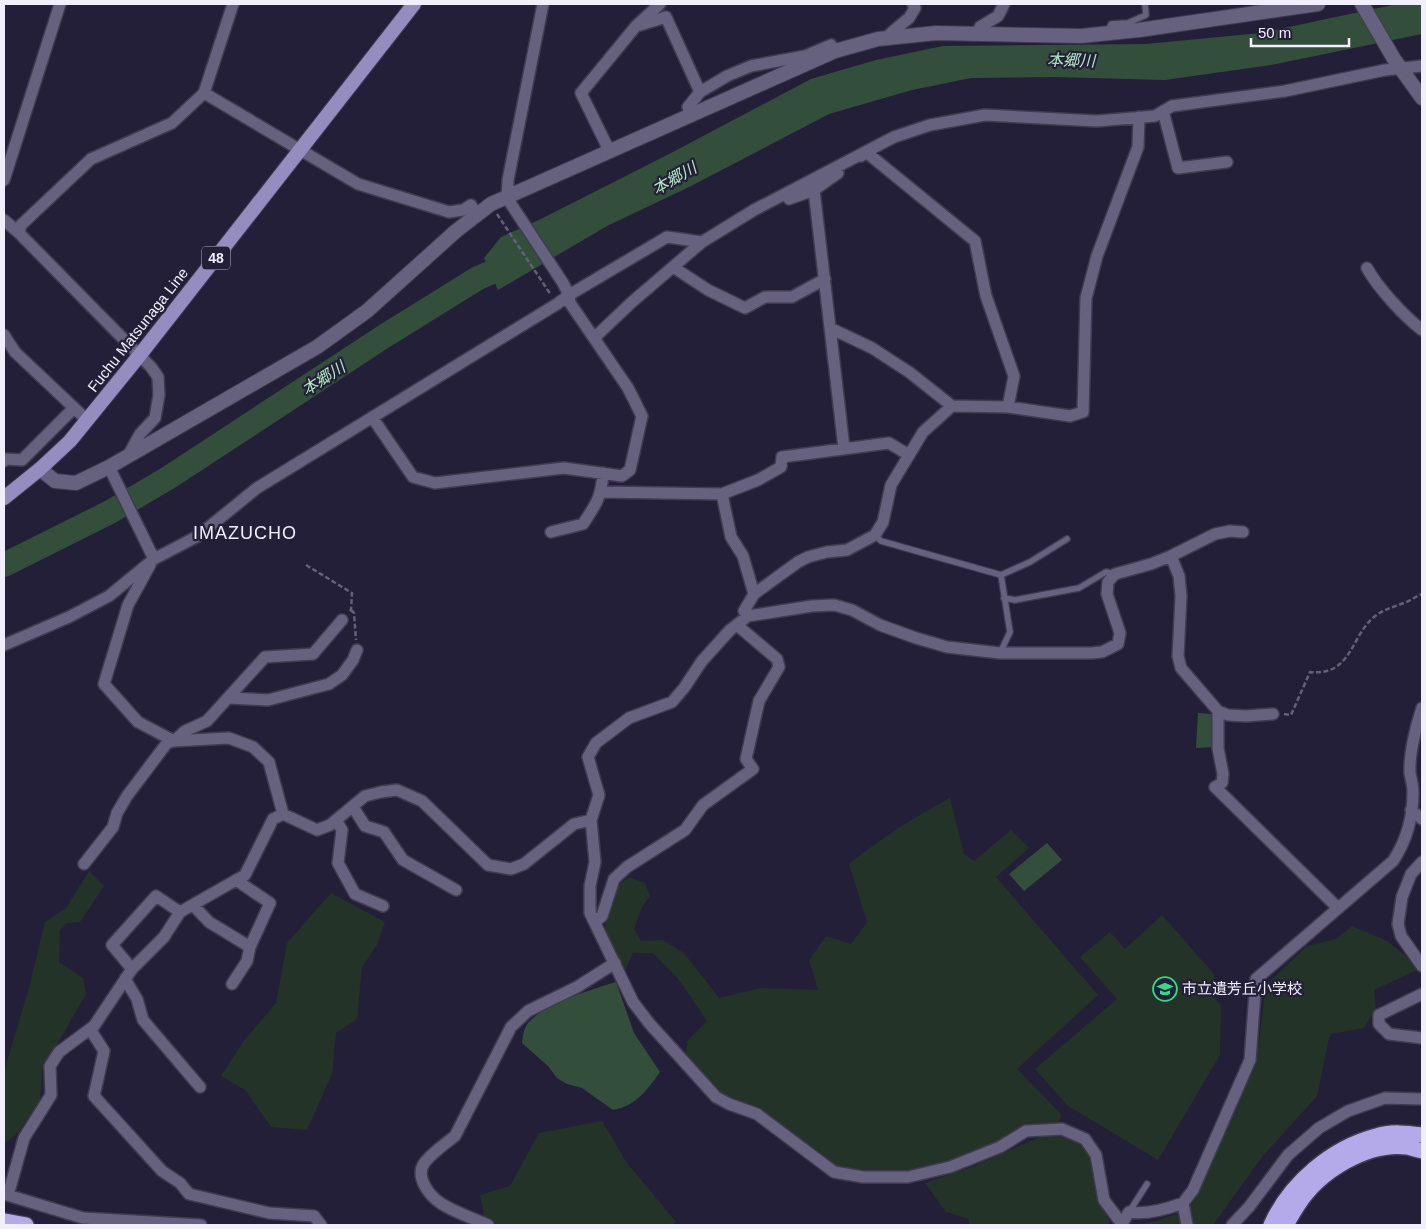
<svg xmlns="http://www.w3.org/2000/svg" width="1426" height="1229" font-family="Helvetica,'Noto Sans JP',sans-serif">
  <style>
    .green { fill: #233328 }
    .water { fill: #334f3c }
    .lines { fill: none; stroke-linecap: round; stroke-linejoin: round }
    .river { stroke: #334f3c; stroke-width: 24 }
    .service-casing { stroke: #403b50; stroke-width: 8 }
    .minor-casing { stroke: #403b50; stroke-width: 14 }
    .tertiary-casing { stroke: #403b50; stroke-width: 16 }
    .primary-casing { stroke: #403b50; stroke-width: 16 }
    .motorway-casing { stroke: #403b50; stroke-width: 18 }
    .path { stroke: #646075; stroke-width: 2.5; stroke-dasharray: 5 2.5; stroke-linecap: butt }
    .service { stroke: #66617f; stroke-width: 5.5 }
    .minor { stroke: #66617f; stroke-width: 11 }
    .tertiary { stroke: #66617f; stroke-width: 14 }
    .primary { stroke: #958cbf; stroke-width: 14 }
    .motorway { stroke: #b4a9e9; stroke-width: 15 }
    .labels { text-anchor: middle; stroke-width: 4.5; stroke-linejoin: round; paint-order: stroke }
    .shield { fill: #241f38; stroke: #b4b1c2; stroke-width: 1 }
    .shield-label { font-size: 14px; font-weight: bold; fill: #f1effd }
    .street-label { font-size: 15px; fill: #f1effd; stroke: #241f38 }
    .poi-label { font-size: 15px; fill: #f1effd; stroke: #241f38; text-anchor: start }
    .water-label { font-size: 16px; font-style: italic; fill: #b3eac3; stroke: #241f38 }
    .quarter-label { font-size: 18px; letter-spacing: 1px; fill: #f1effd; stroke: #241f38 }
  </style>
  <rect width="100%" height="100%" fill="#241f38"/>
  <!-- green -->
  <path class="green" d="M950,798L964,854L974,861L1011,830L1029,848L996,877L1098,995L1017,1069L1061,1114L1059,1122L1056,1124L1029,1127L997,1144L949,1165L898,1174L833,1169L757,1109L719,1091L685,1057L688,1040L707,1021L679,980L653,953H633L622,977L603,934L617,886L629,877L645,883L650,896L642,907L634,929L641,941L663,940L684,953L719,998L761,988L818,990L809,960L826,936L851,944L867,922L849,864C880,839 914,817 950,798Z
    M89,871L104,886L80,922L68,923L60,930L59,962L83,978L86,994L42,1071L40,1100L18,1133L4,1144V1071L29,988L45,922L66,908Z
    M331,893L385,922L377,945L362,967L357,1019L336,1033L332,1074L307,1130L271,1127L245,1090L221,1076L243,1042L276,1003L287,943Z
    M1162,915L1214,974V997L1221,1005L1220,1055L1158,1160L1068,1106L1035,1069L1117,999L1080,957L1110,932L1125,949Z
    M1352,926L1387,941L1406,956L1417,970L1374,990L1376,1009L1364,1028L1330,1034L1317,1096L1262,1157L1213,1225H1193L1190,1208L1256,1064L1266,985L1307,946L1336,939Z
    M602,1121L627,1163L676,1222L672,1225H500L485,1220L480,1195L510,1186L539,1133Z
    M1047,1134L1066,1135L1088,1151L1100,1202L1110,1222L1107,1225H969V1219L946,1212L925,1183L974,1166Z
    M1181,1212L1182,1225H1132L1157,1221Z"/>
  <!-- water -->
  <path class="water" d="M1397,4H1422V34L1271,65L1165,80L1056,77L971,78L912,90L829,114L689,187L607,226L498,290L484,258L501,237L541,219L673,152L811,79L876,60L943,46L1146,44L1261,33Z
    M1198,713L1212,714V747L1196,748Z
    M1047,843L1062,860L1024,891L1009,874Z
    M616,982L634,1033L660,1072C647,1090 636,1106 613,1110L582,1088L567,1084L557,1078L548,1066L522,1043C523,1035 524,1026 530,1021C547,1003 593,989 616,982Z"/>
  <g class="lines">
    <!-- river -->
    <path class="river" d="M4,565L110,512L168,478L383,337L478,278L520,260"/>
    <!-- service casing -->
    <g class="service-casing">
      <path id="service" d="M1108,32L1111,24L1128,23L1146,15L1145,4
        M875,535L881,541L1001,575
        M1004,598L1015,600L1079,588L1106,572L1115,574
        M1000,653L1010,632L1001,575L1030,562L1067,539
        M1129,1212L1147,1184"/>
    </g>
    <!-- minor casing -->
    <g class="minor-casing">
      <path id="minor" d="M640,25L666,17L700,92L688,107L691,116
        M978,34L980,27L998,16L1004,4
        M893,37L891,33L909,18L915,8L913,4
        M700,92L727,76L751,66L805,56L831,45L835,51
        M204,93L358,184L449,212L463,210L471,205L477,215
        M1163,111L1178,168L1227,162
        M610,152L581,93L636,26L660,4
        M861,156L866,152L975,241L986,296L1014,376L1008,407
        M4,180L60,4
        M814,190L844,448
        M789,199L814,190L838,173
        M4,220L19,233L151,367L158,377L159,395L155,418L140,434L128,456
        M19,233L21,225L91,159L172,123L204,93L233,4
        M673,267L708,290L745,308L765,297H792L825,279
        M1367,268C1378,288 1404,316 1422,330
        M830,328L872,348L909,372L952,406
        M4,335L15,352L87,420
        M594,338L632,302L702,242L754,210L894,137L930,125L985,115L1097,121L1155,116L1172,106L1285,91L1385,70L1422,66
        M372,417L413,477L435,483L564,468L622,476L630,470L642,416L628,388L570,303L569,295L563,283L507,198L508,180L543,4
        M4,461L6,459L22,460L74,408
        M109,467L154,559
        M602,492L722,494L758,480L781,467L782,457L889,443L909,455
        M722,494L731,537L743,556L754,594L744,611L748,616
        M551,532L583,524C596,504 601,499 603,473
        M1171,556L1179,576L1181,596L1178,656L1181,668L1218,711L1228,715L1246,716L1273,714
        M150,565L128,605L104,684L138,722L174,741L229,738L253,747L269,762L283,814L317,830L330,825L365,796L381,792L397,790L422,801L488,865L511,869L524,864L574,824L591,820
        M754,594L798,562L808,557L827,552L847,550L875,535L883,522L891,485L923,432L952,406L1008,407L1070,416L1083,412L1086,298L1097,256L1138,147L1139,117
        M4,645L69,617L109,596L154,559L198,536L257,488L557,304L569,295L667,237L702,242
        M230,698L268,700L329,684L342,675L353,660L357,650
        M1218,711V748L1223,774L1222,783L1215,787L1338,908
        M353,807L365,826L384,832L403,860L456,890
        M1411,810L1422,819
        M336,820L342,830L338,863L355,894L383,906
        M1422,862L1411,874L1402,897L1398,924L1401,936L1422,966
        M84,864L113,827L117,813L127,796L167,743L174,741L185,731L207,721L265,657L313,654L342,620
        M193,905L209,922L250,947
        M595,922L602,916L614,879L627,867L685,830L703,805L753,769L746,759L759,701L779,667L777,659L737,625
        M132,969L112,945L156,896L180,912
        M125,979L137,999L143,1020L200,1087
        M232,984L247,961L250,947L270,903L236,880
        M1422,994L1379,1015V1024L1389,1034L1422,1038
        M90,1029L104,1051L94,1096L162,1171L180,1183L189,1194L269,1213L314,1216L321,1225
        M4,1194L83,1218L201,1225
        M8,1195L24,1138L51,1095L50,1066L59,1052L94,1026L132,969L164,937L180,912L245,875L273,819L283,814
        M1122,1224L1104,1200L1096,1155L1085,1139L1062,1129L1026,1131L1000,1147L950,1167L908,1177H863L834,1172L757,1114L729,1104L716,1097L649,1023L633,1002L590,913V886L595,862L591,820L599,795L588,757L596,743L629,718L672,702L684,688L702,661L730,630L748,616L812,606L834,605L852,610L880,625L916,638L947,647L1000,653H1091L1102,652L1118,644L1120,633L1107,594L1108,582L1115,574L1151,564L1171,556L1215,534L1230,531L1243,532
        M488,1225C473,1218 456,1213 442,1204C429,1196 414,1176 425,1162C433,1152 445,1144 455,1136L511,1027L528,1011L577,987L615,963
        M1121,1225L1129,1212C1147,1215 1167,1209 1183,1203
        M1187,1225L1183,1203L1193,1190L1250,1060L1256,979L1393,861C1407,840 1413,818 1413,792C1413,785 1411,779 1410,773C1409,754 1416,726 1422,708
        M1232,1225L1249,1207L1288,1155L1319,1128L1348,1111L1385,1098L1422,1099"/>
    </g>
    <!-- tertiary casing -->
    <g class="tertiary-casing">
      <path id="tertiary" d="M1362,4L1394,59L1422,98
        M40,469L55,481L76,483L109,467L317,347L367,311L456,231L491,204L835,51L878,39L936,33L1081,36L1139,30L1318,4"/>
    </g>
    <!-- primary casing -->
    <g class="primary-casing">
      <path id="primary" d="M4,498L40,469L70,441L139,356L414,4"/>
    </g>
    <!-- motorway casing -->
    <g class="motorway-casing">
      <path id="motorway" d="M4,1221L26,1225
        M1271,1225C1290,1183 1331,1148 1376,1136C1391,1131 1407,1133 1422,1135
        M1286,1225C1290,1218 1294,1211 1298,1205C1319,1172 1367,1142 1407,1147C1412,1148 1417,1150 1422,1151"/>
    </g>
    <!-- path -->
    <path class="path" d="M497,214L551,295
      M306,565L352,593L351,610L349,612
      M351,610L354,613L356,640
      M1284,714L1291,715L1310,672C1352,676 1350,637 1374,617C1382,610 1391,608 1401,604C1408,602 1415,597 1422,594"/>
    <!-- service -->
    <use href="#service" class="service"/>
    <!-- minor -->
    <use href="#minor" class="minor"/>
    <!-- tertiary -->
    <use href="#tertiary" class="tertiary"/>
    <!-- primary -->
    <use href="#primary" class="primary"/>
    <!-- motorway -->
    <use href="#motorway" class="motorway"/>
  </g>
  <!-- icons -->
  <defs>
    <g id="school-ring" transform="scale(1.25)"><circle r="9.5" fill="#241f38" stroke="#37d880" stroke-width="1.5"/><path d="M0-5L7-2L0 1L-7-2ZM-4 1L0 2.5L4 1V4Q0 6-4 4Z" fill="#37d880"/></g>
  </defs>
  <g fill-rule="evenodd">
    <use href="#school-ring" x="1165" y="989"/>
  </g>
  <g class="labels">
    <!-- shield labels -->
    <rect class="shield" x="202" y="246.5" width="28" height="23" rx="4"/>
    <g class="shield-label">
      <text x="216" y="263">48</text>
    </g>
    <!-- street labels -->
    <g class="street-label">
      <text transform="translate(138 330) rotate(-52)" y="5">Fuchu Matsunaga Line</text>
    </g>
    <!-- poi labels -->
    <g class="poi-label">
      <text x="1182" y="994">市立遺芳丘小学校</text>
    </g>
    <!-- water labels -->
    <g class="water-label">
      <text transform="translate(1071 60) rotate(1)" y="6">本郷川</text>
      <text transform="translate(674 178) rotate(-30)" y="6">本郷川</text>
      <text transform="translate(323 378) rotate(-33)" y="6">本郷川</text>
    </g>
    <!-- quarter labels -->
    <g class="quarter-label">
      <text x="245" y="539">IMAZUCHO</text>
    </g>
  </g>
  <!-- border -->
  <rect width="1426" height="1229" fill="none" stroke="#f1effd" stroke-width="10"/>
  <!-- scale -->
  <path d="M1251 38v8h98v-8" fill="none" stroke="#f1effd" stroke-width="2.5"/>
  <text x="1258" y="38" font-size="15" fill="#f1effd" stroke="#241f38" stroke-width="4" paint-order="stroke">50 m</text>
</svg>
